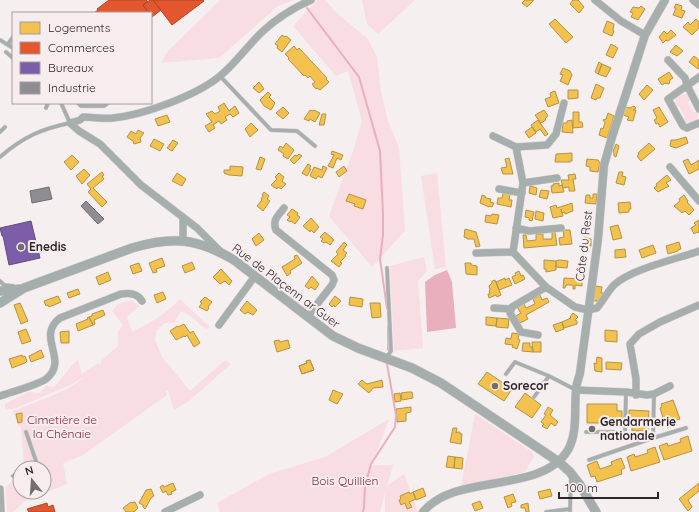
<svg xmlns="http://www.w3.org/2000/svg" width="699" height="512" font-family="Quicksand,sans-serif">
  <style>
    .green { fill: #f8dde2 }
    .water { fill: #eaafbc }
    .homes { fill: #f2c14e; stroke: #b69343 }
    .shops { fill: #e4572e; stroke: #ac492c }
    .offices { fill: #7b5ea7; stroke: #634e81 }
    .industry { fill: #8d8d92; stroke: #706e72 }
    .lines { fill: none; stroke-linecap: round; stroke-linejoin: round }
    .stream { stroke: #eaafbc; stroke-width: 2 }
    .service-casing { stroke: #d0cccd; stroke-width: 4.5 }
    .minor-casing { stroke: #d0cccd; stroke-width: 8 }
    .tertiary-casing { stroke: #d0cccd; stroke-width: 9 }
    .secondary-casing { stroke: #d0cccd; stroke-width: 10 }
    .service { stroke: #a6afad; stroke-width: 3.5 }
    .minor { stroke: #a6afad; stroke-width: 7 }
    .tertiary { stroke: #a6afad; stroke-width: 8 }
    .secondary { stroke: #a5aeac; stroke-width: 9 }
    .poi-dot { fill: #726d6e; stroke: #f7edee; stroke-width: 1.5 }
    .labels { text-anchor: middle; stroke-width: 4; stroke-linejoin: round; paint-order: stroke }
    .street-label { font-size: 12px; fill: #2b2728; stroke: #f7edee }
    .poi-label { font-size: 12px; font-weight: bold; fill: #2b2728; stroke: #f7edee; text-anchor: start }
    .park-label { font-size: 12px; fill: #862544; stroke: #f7edee }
  </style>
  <rect width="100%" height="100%" fill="#f5eff0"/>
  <!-- green -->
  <path class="green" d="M220,0H294L278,6L219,58L161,63L168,51Z
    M317,0H325L339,15L367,38L377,57L381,92L388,121L399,148L405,231L372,267L329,216L352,154L362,121L348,71L336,76L293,26Z
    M362,0H415L378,34L367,24Z
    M685,94H688L692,99L688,102L694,113L698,111C699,124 691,129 681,119L685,117L679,106L675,108L674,104L677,97Z
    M437,173L446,267L435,269L421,176Z
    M424,257L427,271L418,281L423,348L394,351L390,266Z
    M180,299L210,327L206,329C197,323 191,314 181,311L174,323H165L157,330L155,340L162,357L190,391L225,360L231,364L189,401L174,410L168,391L165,390L167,395L83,455L63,463L67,484L25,501L13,512H7L6,487L20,475V492H44V468H26L24,465L21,427L18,426L13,411C35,402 66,393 84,377L70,385L16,408L5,410V404L28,392L40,393L46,386L54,387C62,379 70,365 78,360L82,374L98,363L100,365L101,364L100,362L118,346V332L123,325L112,311L118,304L132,300L139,306L127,317L132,332C152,322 164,315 180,299Z
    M475,414L532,452L534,456L525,472L461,487Z
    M389,419L372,465H393L387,486L404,474L418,512H385V493L380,512H220L217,503L269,474L325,457Z"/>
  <!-- water -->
  <path class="water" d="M447,270L452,282L456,328L427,332L425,282L435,275Z"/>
  <!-- homes -->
  <path class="homes" d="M525,0H534L527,7L522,3Z
    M573,0H578L584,7L579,13L570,4Z
    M676,4L682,6L681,10L685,11L682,18L673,15L676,8H674Z
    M641,6L645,9L638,20L631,17L633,13L630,12L633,7L639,8Z
    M555,19L573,37L566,43L549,24Z
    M696,19L699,22V28L692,35L683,27L688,22L690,25Z
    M607,21L614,24L613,30L614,31L612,36L603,32Z
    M671,30L676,35L668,41L666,40L663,43L659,37L664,31L667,34Z
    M282,35L285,37L286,36L291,40L282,52L277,48L278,46L275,44Z
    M611,44L618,48L613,58L606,55Z
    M676,45L683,51L677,56L670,52Z
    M294,46L297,50L299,48L327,78L326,79L329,82L320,90L317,88L316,89L312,84L315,82L310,76L308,78L305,75L304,76L288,59L289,58L285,54Z
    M694,56L699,60V68L698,69L689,62Z
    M599,62L602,64L598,74L595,72Z
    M602,64L611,68L606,77L598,74Z
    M563,68L570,71L572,75L568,85L560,81L563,75L560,74Z
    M669,72L673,78L670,80L669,84L665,83L662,85L658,79Z
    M259,82L264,89L259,93L253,88Z
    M596,84L604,88L600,98H597L596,100L591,98Z
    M647,85L653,90L644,100L639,94Z
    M568,90H578V98L568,99Z
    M555,91L559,103L548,107L545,99L551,97L550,93Z
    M268,92L271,95L269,97L275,103L271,110L264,106L260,100Z
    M224,103L229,111L235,106L239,113L233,117L230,114L225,117L227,120L221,124L219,121L213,125L215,128L209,132L205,126L212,122L206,114L212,111L215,114L220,111L218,107Z
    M634,106L636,108L633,110H636L633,121L627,120L629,117L623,115L625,107L630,108Z
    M283,107L289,113L283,119L276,113Z
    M659,107L668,122L660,127L658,123L656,124L654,120L657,118L653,110Z
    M310,110L313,111L314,110L320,113L315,122L310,119L309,121L304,119Z
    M544,110L548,116L545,119L546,120L541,123L535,115Z
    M573,112H579V122H582L583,127L573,128Z
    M608,113L614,116L607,138L599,135L601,128L603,129L605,123L603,120L606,119Z
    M322,114H326L324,125H319Z
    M167,115L170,122L158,126L155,119Z
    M538,120L548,134L545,136L540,129L536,132L531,125Z
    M572,120L573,133L562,132L563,123H567V121Z
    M251,123L258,130L250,137L245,129Z
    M532,127L536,133L529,138L525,132Z
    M138,130L144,133L140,138L141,142L134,144L133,141L127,137L131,131L136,134Z
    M686,137L688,143L676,148L670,146L671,140H676Z
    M154,139L164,144L160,151L150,146Z
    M173,140L178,143L172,151L167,148Z
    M286,143L294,150L288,159L283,156L284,154L278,150L280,146L283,148Z
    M649,143L655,149L641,161L637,156L639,154L638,153Z
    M616,144L619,146L616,157L614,156V153L613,152Z
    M332,151L343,155L341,160L337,158L333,168L328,166L334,155L331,154Z
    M572,153V161H570V162H555L556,154Z
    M299,154L302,156L294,164L290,160L295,155L297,156Z
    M72,155L79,162L71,170L64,162Z
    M260,157L265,159L261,170L256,169Z
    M509,158L513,174H503L501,168L507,167L505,159Z
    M587,159L598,160L600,163L598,172L590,171V167L586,166Z
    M688,159L691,165L699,160V169L689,174L683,161Z
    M308,164L311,166L309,169H311L307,176L302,173Z
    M230,166L243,167L242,176L229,175L224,173V170H230Z
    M323,166L327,168L322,178L318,176L316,179L310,176L314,167L322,170Z
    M344,166L347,171L339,177L336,172Z
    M84,169L90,175L82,184L76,176Z
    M102,172L104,175L102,176L104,179L93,188L107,202L102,207L88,192L91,189L87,184Z
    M619,172H623L622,176L626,177L624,185L616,183Z
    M177,173L186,179L182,186L172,181Z
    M279,173L284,177L282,181L286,184L281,189L278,187L277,189L271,185L277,179L275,177Z
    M575,174L576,179H573L575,191H569V187L563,188L561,180H569L568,175Z
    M667,175L671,180L666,183L669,186L658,192L654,188L657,186L656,184Z
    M559,183V186L562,185L564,192L552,193L551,186H553V184Z
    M530,186L537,188L536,195L529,193Z
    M541,190L549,191L547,199L539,197Z
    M264,192L269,196L267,199L270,201L263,211L257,206L262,200L261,199L263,196L262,195Z
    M503,193L510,194L509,200H512L511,207L497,204L498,198H502Z
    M349,194L366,200L363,209L354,206L355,204L346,201Z
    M593,194H597L596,204L585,203L586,195H590V198H593Z
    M482,195L485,196L486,198L491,199L490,202L494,203L492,207L489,206V207L480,203Z
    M684,195L688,201L687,202L694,210L689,215L685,211L682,213L674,206L680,201L679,199Z
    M630,202L631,209H629V212L619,213L618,203Z
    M572,203L573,211L565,214V212L562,213L561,209L563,216L553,218L550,207L556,205L557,208Z
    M292,209L298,213L297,215L300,217L295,224L291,221L290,222L287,220L290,217L287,215Z
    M526,210L534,212L532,221L529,220V218L525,217Z
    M536,211L544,213L543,221L535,219Z
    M492,214L499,215L497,224L485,222L486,215L491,216Z
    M311,218L319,227L314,233L311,230L310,232L303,226Z
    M699,220V233L697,232L694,234L691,228L696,225L694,223Z
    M618,225L622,238L613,240L610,227Z
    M465,229L476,232L480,246L476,247L474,239H467V238L464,237Z
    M563,230H570L572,244L560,245L559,238L564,237Z
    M325,232L334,240L330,245L326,242L324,243L321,241L323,239L320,237Z
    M555,232L557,245L524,248L523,235H526L527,241L536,240V234H543V239H552V233Z
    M259,233L264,240L256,246L252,239Z
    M584,237L591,239V246H584Z
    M344,242L347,245L343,250L347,253L345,255L346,256L340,262L342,263L339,267L331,261L338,254L336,252Z
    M679,242L681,249L678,250V251L668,254L666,246Z
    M653,245L656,253L642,258L639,250Z
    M625,249L626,257L615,258V250Z
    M297,255L302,263L290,271L291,273L287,276L282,267L295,259L294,256Z
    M162,258L165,266L156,269L157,272L153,273L149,263Z
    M544,260L556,261V270L546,272V269H544Z
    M559,260L568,261L567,268L556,267V261Z
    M192,262L195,269L185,273L182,266Z
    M139,263L142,271L133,274L130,266Z
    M465,263H471V265L477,266V275L466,274Z
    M221,269L232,281L229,285L225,281L220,284L213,277Z
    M519,271L521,276L523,275L525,279L515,284L512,277L516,275L515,273Z
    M108,272L111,280L99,285L96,277Z
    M312,276L319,284L315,290L311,287L309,289L305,286Z
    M505,278V280L509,278L512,285L499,290L496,282Z
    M564,278L582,279V286L575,285V289H573V285H566L565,288H563Z
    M495,280L501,295L497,297L496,295L489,298L488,294H490L489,291L490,290L489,286L492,283V281Z
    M596,286L602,287L601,293H603L602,299L599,301H593Z
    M78,289L80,294L69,298L67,293Z
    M163,292L166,299L157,303L154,295Z
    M540,295L542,300L547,298L549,302L526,315L528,319L520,323L516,316L521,313L517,307L524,304L526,308L535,304L533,299Z
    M58,296L61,302L49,307L48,305L46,306L44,301Z
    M335,296L341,301L335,307L334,305L332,307L329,304Z
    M205,297L212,302L208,307L209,308L207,311L199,307L202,303L200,302Z
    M350,297L363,299L362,307L349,305Z
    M247,301L257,310L253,315L248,312L245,314L240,310Z
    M20,303L28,321L21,324L14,305Z
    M370,303H380L381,317L372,318Z
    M103,310L105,315L94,320L95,324L93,325L89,317L92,316V314Z
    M573,313L578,317L575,320L577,321V324L564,328L562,322L571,318L570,317Z
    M89,317L93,325L78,331L76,324L88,319L87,318Z
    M486,317L497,318L496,326L486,325Z
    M497,318L509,319L508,328L496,327Z
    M562,322L564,329L556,332L553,325Z
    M184,324L190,333L193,331L200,343L194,347L187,335L185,337L184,336L176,340L170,331L177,326L178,327Z
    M26,329L31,341L22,344L18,332Z
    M605,330L617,331V342L605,341Z
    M69,331V343H61L60,332Z
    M512,333L519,334L518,339L520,340L517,349L512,347L513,345L505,344L506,338L511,339Z
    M279,340L280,342L288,340L290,348L277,352L274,341Z
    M532,342H541V352H533Z
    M523,343H530V347H532L533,352L522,351Z
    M41,350L44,357L31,362L29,356Z
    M22,355L23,357L25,356L27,361L25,363L12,368L9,359Z
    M597,357L602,358V372L595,371L594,363L596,364Z
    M310,360L314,370L302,374L299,366L307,363L306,361Z
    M310,360L314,370L302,374L299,366L307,363L306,361Z
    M606,362L622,363L621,370L606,369Z
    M487,372L512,389L504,401L478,384Z
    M362,380L367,384L382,380L383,387L373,388L369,393L358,384Z
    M333,390L343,394L337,404L329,400Z
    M408,392H412L413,398L402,400L401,393Z
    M400,393L401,401L395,402L394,394Z
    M525,393L541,405L532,418L515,407Z
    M673,400L680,419L665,424L660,408L662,407L661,404Z
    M587,404H617V411H622V423H587Z
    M411,407V412L406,413V421L397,422L396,409Z
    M548,407L553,410L550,415L558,422L555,426L551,423L547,429L542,426L544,424L541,422L546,415L544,414Z
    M629,410L649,411L648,431H632V424H629Z
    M22,413V422L18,423L16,414Z
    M453,428H457L456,433L458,432H460V434H462L461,444L450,442Z
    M688,436L692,451L664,460L659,446L667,443L668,446L681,442L680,439Z
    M655,447L660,462L631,471L627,457L634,454L635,457L648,453L647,450Z
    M448,456L455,457L454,468L446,467Z
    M455,457L463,458L462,469L454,468Z
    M621,458L625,468L621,470L622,474L597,482L595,476L591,477L587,465L597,461L600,469L612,465L611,462Z
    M173,483L176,490L171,492L172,494L168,495L166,491L163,493L160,487L163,485L164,487Z
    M699,483V491L688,500L692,507L688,511L679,499Z
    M423,488L426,496L416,500L413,492Z
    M151,489L154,496L151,498L145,509L143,507V505L139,503L146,490Z
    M550,489L552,496L540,499L538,492Z
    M409,492L410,494L413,492L416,499L409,502L412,507L407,509L405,503L401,505L399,500L401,499L400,496Z
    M513,494L516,502L511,503L512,506L508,508L504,497Z
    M480,501L483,508L475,511L472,504Z
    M131,502L132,503L135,502L138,508L134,512H126L123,508Z
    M528,503L529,512H526L525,508H521V505Z"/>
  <!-- shops -->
  <path class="shops" d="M109,0H146L148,2L143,5L147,11L144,13H94L98,10L97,9Z
    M150,0H153L161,10L152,17L151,13H149L143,5Z
    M153,0H203L204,1L172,25Z
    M47,503L48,507L53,505L55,512H29L27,509Z"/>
  <!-- offices -->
  <path class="offices" d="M31,221L40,258L9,265L3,236H2L0,228Z"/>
  <!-- industry -->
  <path class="industry" d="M49,187L52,199L32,203L30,191Z
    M86,201L104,219L98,224L81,206Z"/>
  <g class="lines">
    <!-- stream -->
    <path class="stream" d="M307,8L359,77L380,151L383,213V235L380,259L387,308
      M388,350V326
      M363,512L364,507L365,486L371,464L395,427L396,415L387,364"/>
    <!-- service casing -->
    <g class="service-casing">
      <path id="service" d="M0,40L13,48
        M8,44L13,37
        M6,52L13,58
        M220,76L271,130L297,131L315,146
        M78,103L81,106H104L108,103
        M46,108L48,103
        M0,132L5,127
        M0,157C23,137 41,129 70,123L61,103
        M0,281L4,285L13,286
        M386,358L391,351L387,268
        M506,374L515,362L549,376
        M534,397L549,376L576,390
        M26,432L37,464L26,468
        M586,432H625L626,392
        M653,438L686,428
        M589,460L653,438L654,394
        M13,476L20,472
        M546,512L570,509
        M570,512L571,477"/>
    </g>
    <!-- minor casing -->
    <g class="minor-casing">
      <path id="minor" d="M595,0L621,21L645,35
        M693,0L699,5
        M668,60L685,78L687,85L699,109
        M699,77L668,99L683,126L687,128L699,123
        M70,123L80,120L83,117C93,117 104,119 113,118C144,115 197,95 220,76C236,63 248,45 263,31C277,18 293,8 311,0
        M70,123L79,131L100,144L141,185L197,228L220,251
        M493,136L516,147L523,183L513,252L546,287L575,307L588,310L597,308C603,301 608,291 614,285C631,269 677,259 699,251
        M516,147L547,145L556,134L564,103
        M670,167L699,201
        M523,183L557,178
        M499,189L522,193
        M284,208C278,216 272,220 276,230L332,275L334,280L332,285L307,317
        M516,228L529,231L561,228
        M183,241V218
        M476,253L513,252
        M494,308L511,309
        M219,325L255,276
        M538,335L521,332L510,313L512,307L546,287
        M576,390L626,392L647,395L654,394L670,386
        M636,395V379L630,344L639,334L660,322L699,305
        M0,396C11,392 38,385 46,379C70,360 35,337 60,318L121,294C130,293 137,293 142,301
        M0,489L1,512
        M165,512L200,495"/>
    </g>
    <!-- tertiary casing -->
    <g class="tertiary-casing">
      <path id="tertiary" d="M423,512C455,472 541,495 568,450C578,432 574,410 576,390C576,384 579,378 580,373L598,239L604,165L612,137L645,35L665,0"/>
    </g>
    <!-- secondary casing -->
    <g class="secondary-casing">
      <path id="secondary" d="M0,291L20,289
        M0,303L24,288L132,248C173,236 197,238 234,260L333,336L358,348L412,368L441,383L559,462L570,472L580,485L596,512"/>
    </g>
    <!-- service -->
    <use href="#service" class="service"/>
    <!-- minor -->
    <use href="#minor" class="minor"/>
    <!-- tertiary -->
    <use href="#tertiary" class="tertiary"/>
    <!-- secondary -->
    <use href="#secondary" class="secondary"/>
  </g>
  <!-- markers -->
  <g class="poi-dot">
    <circle cx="21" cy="247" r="4"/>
    <circle cx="495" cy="386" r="4"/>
    <circle cx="592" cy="429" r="4"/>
  </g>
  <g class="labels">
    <!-- street labels -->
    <g class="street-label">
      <text transform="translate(584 246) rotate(-83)" y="4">Côte du Rest</text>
      <text transform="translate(286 286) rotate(37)" y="4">Rue de Plaçenn ar Guer</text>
    </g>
    <!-- poi labels -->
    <g class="poi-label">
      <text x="29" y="251">Enedis</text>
      <text x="503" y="390">Sorecor</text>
      <text x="600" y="426">Gendarmerie<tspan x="600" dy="14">nationale</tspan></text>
    </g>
    <!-- park labels -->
    <g class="park-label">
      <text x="62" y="424">Cimetière de<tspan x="62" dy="14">la Chênaie</tspan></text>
      <text x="345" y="485">Bois Quillien</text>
    </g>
  </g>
  <!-- legend -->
  <rect x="12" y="12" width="140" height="92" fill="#f7edee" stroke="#a59e9f"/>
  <rect x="20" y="22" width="20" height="12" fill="#f2c14e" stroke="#a59e9f"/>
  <text x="48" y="32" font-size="12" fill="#2b2728">Logements</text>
  <rect x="20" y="42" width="20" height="12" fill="#e4572e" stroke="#a59e9f"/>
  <text x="48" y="52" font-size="12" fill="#2b2728">Commerces</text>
  <rect x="20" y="62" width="20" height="12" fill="#7b5ea7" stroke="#a59e9f"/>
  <text x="48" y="72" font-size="12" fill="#2b2728">Bureaux</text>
  <rect x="20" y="82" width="20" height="12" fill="#8d8d92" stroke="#a59e9f"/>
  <text x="48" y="92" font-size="12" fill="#2b2728">Industrie</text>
  <!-- north arrow -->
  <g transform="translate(32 480) rotate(343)"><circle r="19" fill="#f7edee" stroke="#a59e9f"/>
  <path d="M0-3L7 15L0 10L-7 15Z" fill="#726d6e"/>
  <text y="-6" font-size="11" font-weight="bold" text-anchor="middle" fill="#2b2728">N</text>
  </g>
  <!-- scale -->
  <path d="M559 492v6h99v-6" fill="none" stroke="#2b2728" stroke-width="2"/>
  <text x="565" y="492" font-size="12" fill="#2b2728" stroke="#f7edee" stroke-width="3" paint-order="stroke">100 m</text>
</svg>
